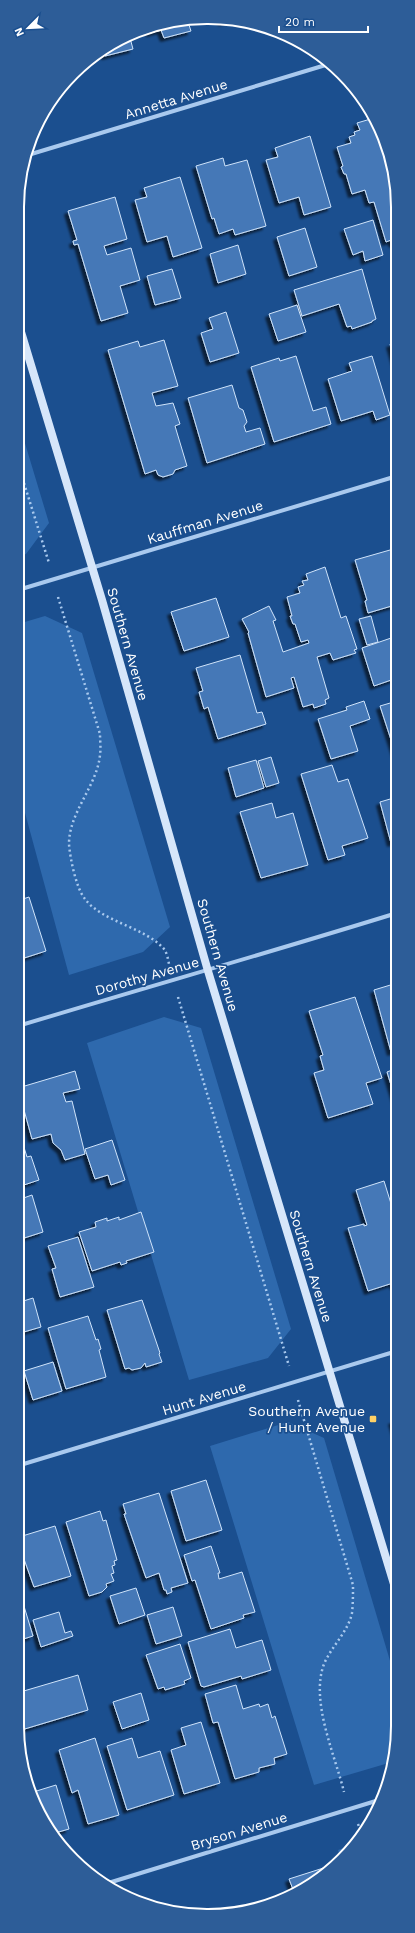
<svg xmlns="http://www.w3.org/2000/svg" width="415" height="1933" font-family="'Work Sans',sans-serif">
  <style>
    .green { fill: #2e69ad }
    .building { fill: #4478b7; stroke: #cfe3fa; filter: url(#shadow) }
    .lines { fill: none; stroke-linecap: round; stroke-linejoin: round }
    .path { stroke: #a9c9ee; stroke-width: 2.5; stroke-dasharray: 2 3; stroke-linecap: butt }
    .street { stroke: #a9c9ee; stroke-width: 4 }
    .secondary { stroke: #d6e6fa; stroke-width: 8 }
    .poi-dot { fill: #ffd166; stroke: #1b4f8f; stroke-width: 1.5 }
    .labels { text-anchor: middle; stroke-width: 3.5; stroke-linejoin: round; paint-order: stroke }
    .street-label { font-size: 14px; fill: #fff; stroke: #1b4f8f }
    .poi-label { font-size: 14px; fill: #fff; stroke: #1b4f8f; text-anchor: end }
    .rim { fill: none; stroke: #fff; stroke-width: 2 }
  </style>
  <defs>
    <filter id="shadow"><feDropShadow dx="-3.5" dy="3.5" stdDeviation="1" flood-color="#0009"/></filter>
  </defs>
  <rect width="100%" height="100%" fill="#1b4f8f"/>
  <!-- green -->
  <path class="green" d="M18,420L49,523L26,554L18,556Z
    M45,616L82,633L170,927L143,952L69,975L18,787V624Z
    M164,1017L201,1028L291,1329L268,1358L189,1380L87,1043Z
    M288,1422L324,1438L396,1681V1750L392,1762L314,1785L210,1446Z
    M352,1845L341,1859L338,1850Z"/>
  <!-- building -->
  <path class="building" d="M221,19H233L222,22Z
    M188,22L191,31L164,38L161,30L150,33L148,28L158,24Z
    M130,38L133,49L105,56L103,51Z
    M374,118L386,150L398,195V242L393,244L391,240L386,242L374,202L369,203L365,190L352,194L346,174H344L341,167L343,166L337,147L351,143L349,137L355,135L354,132L360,130L357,123Z
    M310,136L331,207L304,215L299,197L279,203L266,160L278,157L275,148Z
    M223,158L225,166L247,160L266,226L235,235L233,229L219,234L214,218L212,219L196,166Z
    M180,177L202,248L173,257L167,236L147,242L135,200L147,197L144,188Z
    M115,197L127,239L104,246L107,255L131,248L140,280L120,286L128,313L101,321L78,244L74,245L73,241L77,240L68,211Z
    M373,220L383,255L365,261L363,251L353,255L344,229Z
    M305,228L317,267L289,276L277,237Z
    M238,245L246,274L218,283L210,254Z
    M172,269L181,298L155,305L147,276Z
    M362,269L376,319L372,321V322L352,329L351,326L347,327L339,304L302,316L294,290Z
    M297,305L306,332L278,341L269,314Z
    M226,312L239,353L210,362L201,333L213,329L209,318Z
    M164,340L178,386L152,393L156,406L173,403L180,424L175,426L187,466L175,470L173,474L163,477L158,475L156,470L145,474L108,350L138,341L140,347Z
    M397,342V368L390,344Z
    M296,356L313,411L326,407L331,424L274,442L251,367L279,358L280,361Z
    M372,356L390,415L376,420L373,411L341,421L328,379L352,371L349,363Z
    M232,385L239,408L243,410L247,422L244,426L246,432L260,428L265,444L207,463L188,398Z
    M397,548V611L395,605L368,613L365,601L367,600L355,560Z
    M325,567L341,618L346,616L357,649L354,650L356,653L333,660L330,653L317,657L329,698L325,700L326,704L314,708L313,704L303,707L294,677L291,678L294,688L266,697L248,633L249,632L242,619L269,606L276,620L273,621L283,652L309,643L308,640L301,642L295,624H293L290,616H292L287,597L300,593L298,587L304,585L302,581L308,580L306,574Z
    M216,598L229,637L184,651L171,612Z
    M371,616L378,642L367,645L359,619Z
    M397,636V678L374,686L362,648Z
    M240,655L257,713L262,712L266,724L218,739L208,707L204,709L199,692L203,691L196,668Z
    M364,701L370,719L350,726L358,751L331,759L318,719L347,710L346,707Z
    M397,701V755H396L380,706Z
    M271,757L279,783L266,787L258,761Z
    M256,760L264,788L236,797L228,768Z
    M332,765L338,782L348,779L368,838L342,846L345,855L328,860L301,774Z
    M397,797V841L391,843L380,802Z
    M272,803L276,818L293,813L308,865L261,878L240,812Z
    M18,881L23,899L29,897L46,951L18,960Z
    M397,983V1050L391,1052L374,990Z
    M355,997L382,1078L366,1083L373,1104L328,1118L314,1073L324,1070L320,1056L323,1055L309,1011Z
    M397,1068V1100L396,1101L387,1072Z
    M75,1071L80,1089L63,1093L66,1102L72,1101L85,1154L65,1160L61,1150L53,1143L51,1134L32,1139L18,1088Z
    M112,1140L125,1180L111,1185L108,1175L95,1179L85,1149Z
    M22,1141L27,1157L31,1156L39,1180L18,1187V1143Z
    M384,1181L397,1223V1285L394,1286L393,1283L368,1291L348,1228L364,1224V1226L367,1225L356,1190Z
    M32,1195L43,1232L18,1240V1200Z
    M141,1212L154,1252L126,1261L127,1263L121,1265L120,1262L92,1271L79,1232L96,1227L95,1222L107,1218V1221L119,1217V1220Z
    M78,1237L94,1287L60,1297L52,1269L56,1268L48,1246Z
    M33,1298L41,1327L17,1334V1303Z
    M142,1300L160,1353L159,1354L162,1362L146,1367L145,1363L141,1368L132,1370L129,1368L125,1369L107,1310Z
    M88,1316L96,1340L98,1339L101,1349L99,1350L106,1377L66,1389L48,1328Z
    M53,1362L62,1391L33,1400L24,1371Z
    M397,1420V1437L392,1421Z
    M206,1480L222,1530L186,1541L171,1491Z
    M159,1493L188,1583L171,1588L172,1592L167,1594L166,1590H164L159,1573L146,1578L124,1514H126L123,1504Z
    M100,1511L103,1521L106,1520L117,1560L114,1561L115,1565L112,1566L114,1573L111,1574L114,1581L106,1584L107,1587L102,1592L89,1596L66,1522Z
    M55,1526L71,1576L34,1587L19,1545H21L19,1537Z
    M211,1546L220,1573H218L219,1579L242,1572L255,1612L243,1615L244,1618L211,1629L195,1580L192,1581L184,1555Z
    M17,1583L33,1636L17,1641Z
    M136,1588L145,1615L119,1624L110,1596Z
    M173,1607L182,1636L156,1644L147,1615Z
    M59,1612L65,1633L71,1631L73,1636L41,1647L33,1620Z
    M230,1629L236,1648L262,1640L271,1670L242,1679L241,1676L204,1687L201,1686L188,1642Z
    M180,1644L191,1678L184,1681L185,1684L165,1690L164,1687L158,1689L146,1655Z
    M78,1675L88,1710L18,1731L17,1693Z
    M236,1685L243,1709L259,1704L260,1707L268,1704L272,1718L275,1716L287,1754L274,1758L275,1764L259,1768V1772L235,1779L218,1722L213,1723L205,1694Z
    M141,1693L149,1720L122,1729L113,1702Z
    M201,1722L220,1783L184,1794L171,1750L186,1745L181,1728Z
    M95,1738L119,1815L88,1824L78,1790L72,1793L59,1750Z
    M132,1738L138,1758L160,1751L174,1795L127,1810L107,1746Z
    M56,1785L69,1829L55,1833L31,1798L30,1793Z
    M336,1864L333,1869L294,1892L289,1879Z
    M265,1904L266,1906L253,1908Z
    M217,1910V1913L204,1914Z"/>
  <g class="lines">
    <!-- path -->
    <path class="path" d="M18,464L49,563
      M58,597L100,734C100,740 101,748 100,755C97,786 69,812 69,844C70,858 76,888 85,899C102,922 145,927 164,949C167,953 168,959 169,964
      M178,997L289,1366
      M298,1400L353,1585C353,1594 353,1604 352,1613C348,1632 331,1647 324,1664C310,1701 335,1755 344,1792
      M358,1824L362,1834"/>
    <!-- street -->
    <path class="street" d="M28,155L329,64
      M18,590L397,476
      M18,1026C144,988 271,952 397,913
      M17,1466L397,1351
      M105,1884L379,1800"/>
    <!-- secondary -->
    <path class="secondary" d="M18,322L102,600L208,971L397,1594"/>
  </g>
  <!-- markers -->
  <rect class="poi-dot" x="369" y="1415" width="8" height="8" rx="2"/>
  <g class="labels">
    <!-- street labels -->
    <g class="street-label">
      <text transform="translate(176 99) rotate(-17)" y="5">Annetta Avenue</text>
      <text transform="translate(205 522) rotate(-17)" y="5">Kauffman Avenue</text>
      <text transform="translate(128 644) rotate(74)" y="5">Southern Avenue</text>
      <text transform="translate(218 955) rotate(74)" y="5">Southern Avenue</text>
      <text transform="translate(147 976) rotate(-16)" y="5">Dorothy Avenue</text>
      <text transform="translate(311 1266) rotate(73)" y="5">Southern Avenue</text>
      <text transform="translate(204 1398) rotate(-17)" y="5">Hunt Avenue</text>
      <text transform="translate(239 1831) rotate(-17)" y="5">Bryson Avenue</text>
    </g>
    <!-- poi labels -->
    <g class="poi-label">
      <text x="365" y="1416">Southern Avenue<tspan x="365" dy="16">/ Hunt Avenue</tspan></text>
    </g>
  </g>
  <!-- crop -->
  <path d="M0 0H415V1933H0ZM207 24H208A183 183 0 0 1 391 207V1726A183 183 0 0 1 208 1909H207A183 183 0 0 1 24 1726V207A183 183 0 0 1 207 24Z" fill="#2d5d98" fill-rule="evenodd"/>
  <path class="rim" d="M207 24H208A183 183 0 0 1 391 207V1726A183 183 0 0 1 208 1909H207A183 183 0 0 1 24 1726V207A183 183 0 0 1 207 24Z"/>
  <!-- north arrow -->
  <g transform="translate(28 28) rotate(246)" stroke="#1b4f8f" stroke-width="3" paint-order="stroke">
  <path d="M0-3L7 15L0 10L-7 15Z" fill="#ffffff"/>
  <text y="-6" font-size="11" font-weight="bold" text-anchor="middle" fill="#ffffff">N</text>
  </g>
  <!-- scale -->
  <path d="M279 26v6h89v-6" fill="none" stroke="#ffffff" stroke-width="2"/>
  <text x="285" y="26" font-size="12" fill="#ffffff" stroke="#1b4f8f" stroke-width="3" paint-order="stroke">20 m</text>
</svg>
